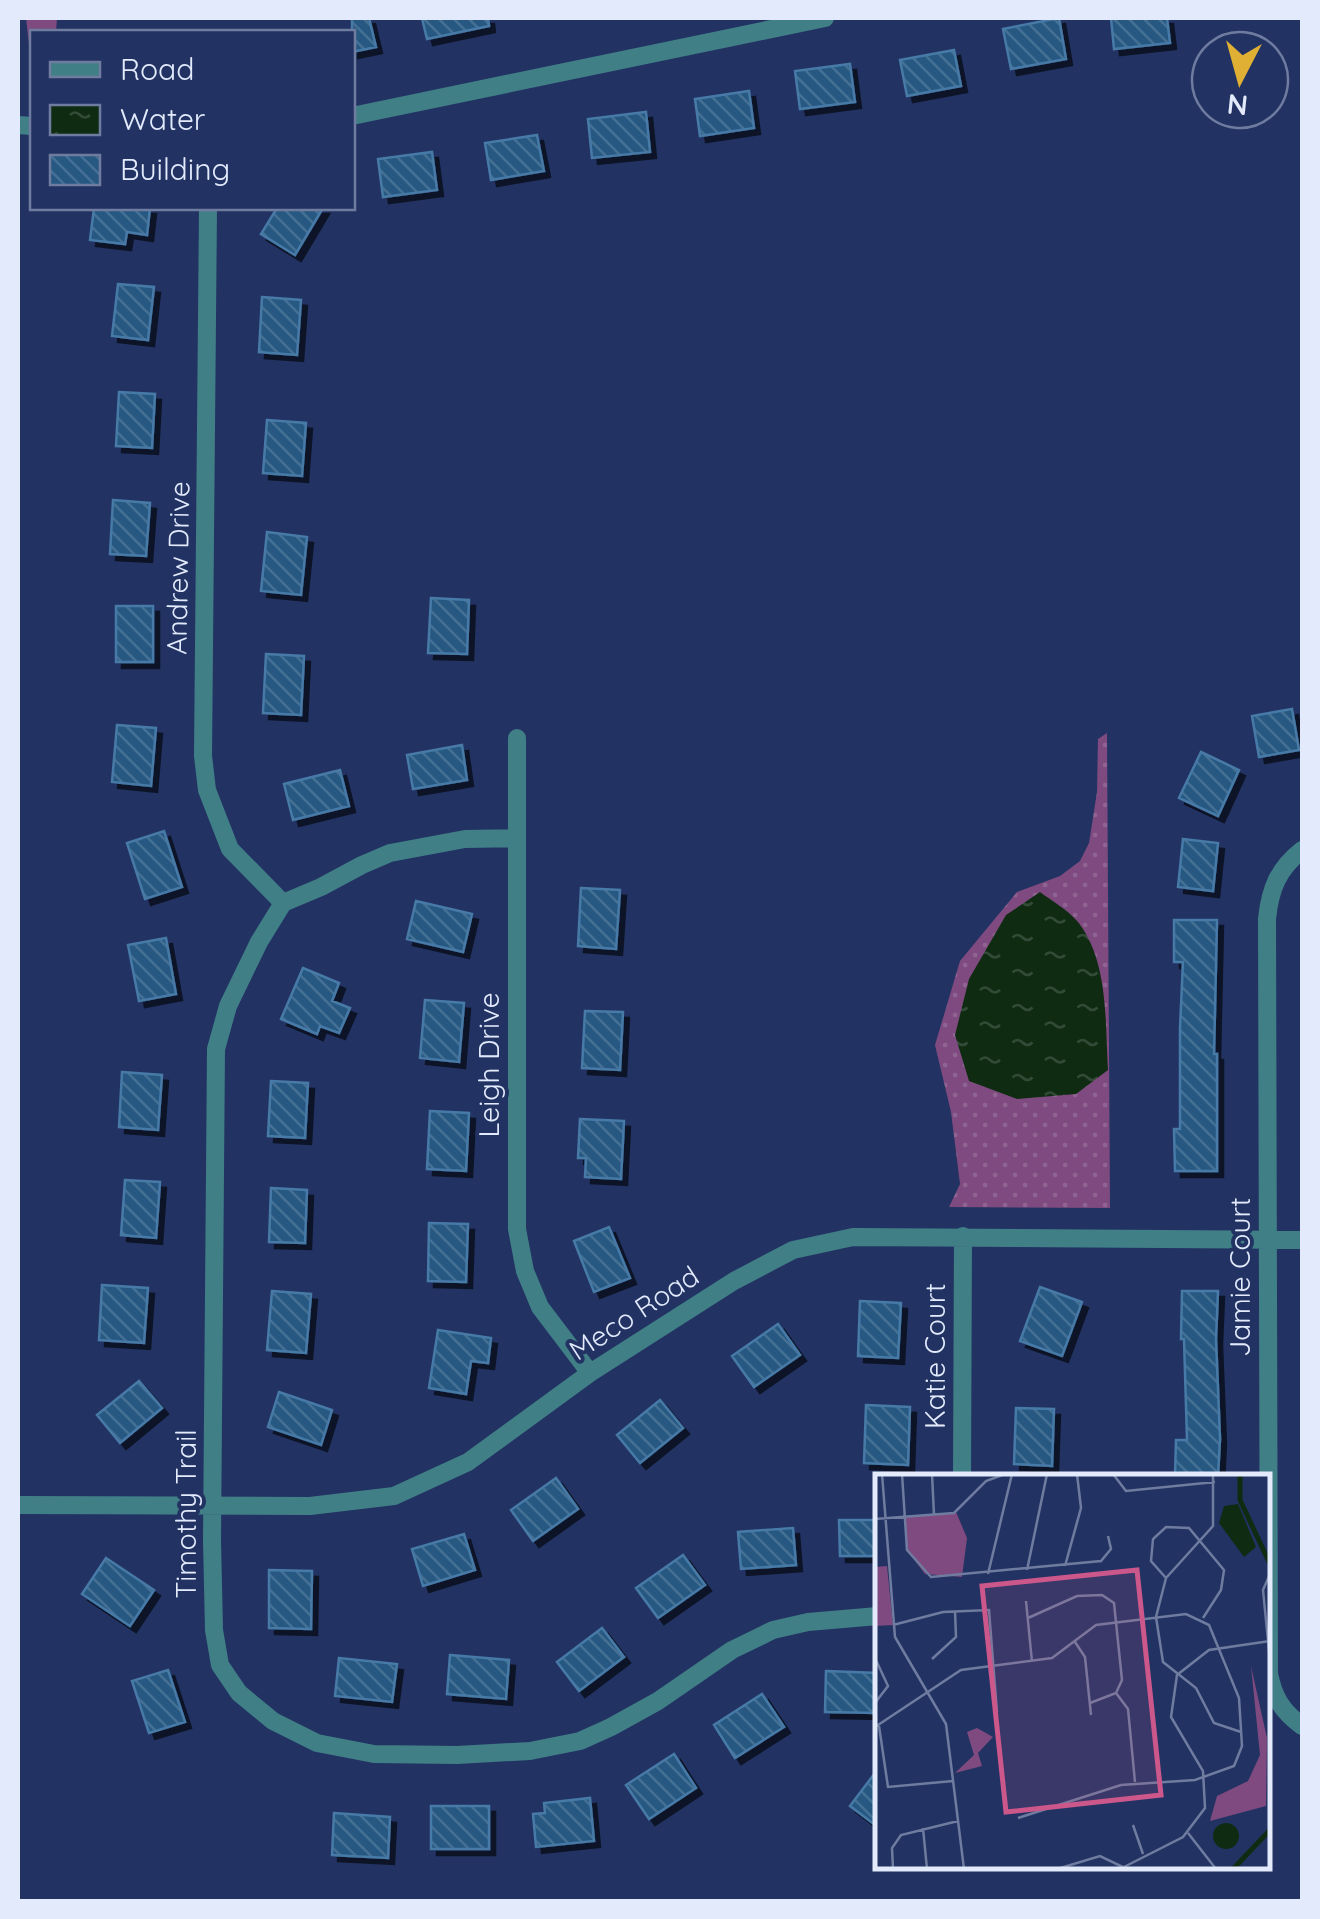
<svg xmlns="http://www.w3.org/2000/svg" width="1320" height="1919" font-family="Quicksand,sans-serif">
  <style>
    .grass { fill: url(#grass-dots) }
    .forest { fill: url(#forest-crowns) }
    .water { fill: url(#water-ripples) }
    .building { fill: url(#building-back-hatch); stroke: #477aa6; stroke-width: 2.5; filter: url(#shadow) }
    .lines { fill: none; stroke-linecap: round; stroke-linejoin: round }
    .minor { stroke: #417f87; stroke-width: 18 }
    .labels { text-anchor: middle; stroke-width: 8; stroke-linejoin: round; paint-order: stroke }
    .street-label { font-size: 28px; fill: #e2eafc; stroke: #223363 }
    .inset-river { fill: none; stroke: #0f2c13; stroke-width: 5 }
    .inset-road { fill: none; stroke: #6f7ca0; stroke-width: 2.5 }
    .view { fill: #cc578b; fill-opacity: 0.15; stroke: #cc578b; stroke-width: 5 }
    .inset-edge { fill: none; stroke: #e2eafc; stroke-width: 5 }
  </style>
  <defs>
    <pattern id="grass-dots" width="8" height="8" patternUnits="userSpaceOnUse" patternTransform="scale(2.5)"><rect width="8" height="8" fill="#7e4a7f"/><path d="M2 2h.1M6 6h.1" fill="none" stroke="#906492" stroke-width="1.8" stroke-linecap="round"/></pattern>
    <pattern id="forest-crowns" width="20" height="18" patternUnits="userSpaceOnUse" patternTransform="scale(2.5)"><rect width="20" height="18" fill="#7e4a7f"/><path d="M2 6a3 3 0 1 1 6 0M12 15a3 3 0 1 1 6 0" fill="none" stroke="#906492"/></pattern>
    <pattern id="water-ripples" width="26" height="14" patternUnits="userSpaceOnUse" patternTransform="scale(2.5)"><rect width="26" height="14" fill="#0f2c13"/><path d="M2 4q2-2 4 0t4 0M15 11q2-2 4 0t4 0" fill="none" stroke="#324b36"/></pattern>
    <pattern id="building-back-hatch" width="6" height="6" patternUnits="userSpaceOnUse" patternTransform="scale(2.5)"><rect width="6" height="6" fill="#265882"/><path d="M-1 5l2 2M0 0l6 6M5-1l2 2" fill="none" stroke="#457095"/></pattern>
    <filter id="shadow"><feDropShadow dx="6" dy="6" stdDeviation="0" flood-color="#0009"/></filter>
  </defs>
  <rect width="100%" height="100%" fill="#223363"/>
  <!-- grass -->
  <path class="grass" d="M1107,733L1110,1208L949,1207L960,1184L951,1112L935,1045L960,961L1017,892L1060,876L1080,861L1089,843L1097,792L1098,739Z"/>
  <!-- forest -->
  <path class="forest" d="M26,18H57L56,32H32V70Z"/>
  <!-- water -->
  <path class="water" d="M1040,892C1052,901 1068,910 1078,922C1109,962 1105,1022 1108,1070L1076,1094L1017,1099L969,1081L955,1035L969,979L1006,915Z"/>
  <!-- building -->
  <path class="building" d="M352,18H369L376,47L352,52Z
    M422,18H488L489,26L427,39Z
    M1059,18L1066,59L1011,69L1003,29Z
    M1111,18H1167L1170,43L1114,49Z
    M954,50L961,86L907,96L900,60Z
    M850,64L855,102L800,109L795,71Z
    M749,91L754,128L700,136L695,99Z
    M646,112L650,152L592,158L588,119Z
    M537,135L544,171L491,180L485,143Z
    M432,152L437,190L383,197L378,159Z
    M94,208H150L147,235L127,232L125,244L90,240Z
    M277,208H323L295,255L261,234Z
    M118,284L154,287L148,340L112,336Z
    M262,297L301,300L297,355L259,352Z
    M119,392L155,394L152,448L116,446Z
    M267,420L306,423L302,476L263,473Z
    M113,500L150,503L146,556L110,554Z
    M267,532L307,537L301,595L261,591Z
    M431,598L469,600L467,654L428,653Z
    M116,606H153V662H116Z
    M266,654L304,656L301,715L263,713Z
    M1292,709L1299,750L1259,757L1252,716Z
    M117,725L156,728L151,786L112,782Z
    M462,745L467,780L413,789L407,755Z
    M1201,752L1239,770L1218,816L1179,798Z
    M340,770L349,806L293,820L284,784Z
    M164,831L182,887L145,899L127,843Z
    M1183,839L1218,843L1213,891L1178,887Z
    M581,888L620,890L616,949L578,946Z
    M416,901L472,914L463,952L407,939Z
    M1174,920H1217L1214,1054H1217V1171H1175L1174,1129H1180V1028L1183,962H1174Z
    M166,938L176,994L139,1001L128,945Z
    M303,968L339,983L332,1001L350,1008L339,1033L320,1026L317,1034L281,1019Z
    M425,1000L464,1003L459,1062L420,1058Z
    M585,1011L623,1012L620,1070L582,1068Z
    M122,1072L162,1075L158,1130L119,1127Z
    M271,1081L308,1083L305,1138L268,1136Z
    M430,1111L469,1113L466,1171L427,1169Z
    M580,1119L624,1121L621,1179L585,1177L586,1158H578Z
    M125,1180L160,1182L156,1238L121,1235Z
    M271,1188L307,1190L305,1243L269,1242Z
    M429,1223L468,1224L466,1282L428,1281Z
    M609,1227L630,1278L594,1292L574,1241Z
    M102,1285L148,1288L144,1343L99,1340Z
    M1040,1287L1082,1302L1062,1356L1020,1341Z
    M272,1291L311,1294L306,1353L267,1350Z
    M1182,1291H1218L1216,1339L1220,1439L1218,1476H1175L1176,1440H1187L1184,1339H1181Z
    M860,1301L901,1303L898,1358L858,1356Z
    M778,1324L800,1355L754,1387L732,1356Z
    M438,1330L491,1338L488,1363L471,1361L466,1394L429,1388Z
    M139,1381L162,1408L120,1443L97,1415Z
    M279,1392L332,1410L321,1445L268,1427Z
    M660,1400L683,1428L640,1463L617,1435Z
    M866,1405L910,1407L908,1465L864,1463Z
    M1016,1408L1054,1409L1052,1466L1014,1464Z
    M556,1478L578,1509L533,1541L511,1510Z
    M839,1520H878V1556H840Z
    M793,1528L796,1565L741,1569L738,1532Z
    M464,1534L475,1570L423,1586L412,1549Z
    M683,1555L705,1585L658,1618L636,1588Z
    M106,1558L154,1590L130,1626L82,1594Z
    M269,1570L312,1571L311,1629L269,1628Z
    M602,1628L624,1657L579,1691L557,1662Z
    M450,1655L509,1660L506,1699L447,1694Z
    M339,1658L397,1664L392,1702L335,1696Z
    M168,1670L185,1722L149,1733L132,1681Z
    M826,1671L878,1673V1713L825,1712Z
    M762,1694L784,1727L735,1758L714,1725Z
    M674,1754L696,1788L649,1819L626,1785Z
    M878,1769V1827L850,1806Z
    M590,1798L594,1841L536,1847L533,1814L545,1813L544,1803Z
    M431,1806H489V1849H431Z
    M334,1813L390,1817L388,1858L332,1855Z"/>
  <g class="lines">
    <!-- minor -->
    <path class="minor" d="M352,116L825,18
      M18,125L32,126
      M208,208L203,756L207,790L230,849L283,903
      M517,738V1229L525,1271L540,1307L590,1373
      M517,838L465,839L390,853L362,865L321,887L283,903L259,942L228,1006L216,1049L212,1540L214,1630L220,1665L239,1693L273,1721L317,1743L374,1754L457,1755L530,1751L580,1741L611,1727L658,1701L732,1650L773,1630L808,1622L878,1616
      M1302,850C1278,869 1270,889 1267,919L1269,1674C1274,1698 1282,1711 1302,1726
      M962,1476L963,1236
      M18,1505L310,1506L394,1496L468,1462L590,1373L734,1281L793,1250L853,1237L1302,1240"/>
  </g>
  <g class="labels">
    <!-- street labels -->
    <g class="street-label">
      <text transform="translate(178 568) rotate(-89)" y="10">Andrew Drive</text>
      <text transform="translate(489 1065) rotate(-90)" y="10">Leigh Drive</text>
      <text transform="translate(1240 1277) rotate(-90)" y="10">Jamie Court</text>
      <text transform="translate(634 1313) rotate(-33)" y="10">Meco Road</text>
      <text transform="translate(935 1356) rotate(-90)" y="10">Katie Court</text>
      <text transform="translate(186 1514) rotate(-90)" y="10">Timothy Trail</text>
    </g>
  </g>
  <!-- overview -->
  <g transform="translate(875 1474)">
    <rect width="395" height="395" fill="#223363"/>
    <path d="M81,38L92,64L87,103L50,100L32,76L29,43ZM12,92L18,151L0,152V93ZM376,192L392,264L391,332L335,347L342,322L373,307L385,281ZM102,254L118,263L103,279L107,292L80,299L99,281L92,258Z" fill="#7e4a7f"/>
    <path d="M68,48L62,71L38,81L40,49Z" fill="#7e4a7f"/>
    <path d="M363,30L381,73L369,83L344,49L349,32ZM338 362a13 13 0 1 1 26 0a13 13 0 1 1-26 0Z" fill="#0f2c13"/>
    <path class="inset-river" d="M365,0V26L395,90M358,395L395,356"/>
    <path class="inset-road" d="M7,0L20,163L71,250L89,395M27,0L32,76L56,103L226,87L236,75L233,62M57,0L59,41M238,0L251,17L340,8M338,0V52L291,104L281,143L288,188L321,214L339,249L366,258M0,45L79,39L111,7L130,0M190,92L206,34L202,0M152,96L172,0M113,100L137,0M395,100L388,116L395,187M291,104L276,87L278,65L291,53L314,54L349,96L346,116L328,144M151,127L157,188M153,144L202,122L227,121L239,129L247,206L241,219L215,229M18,151L68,138L114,136L122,238M200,168L210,183L216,241M0,184L13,212L0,229M57,185L81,163L80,137M241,219L253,235L260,308M4,252L13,313L78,307M0,253L86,196L177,184L221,151L311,140L334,151L364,224L367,272L359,292L320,306L246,311L143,344M258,351L268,380M48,354L52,395M313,359L341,395M18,395L17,374L26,361L83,347M182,395L225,382L252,395M245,395L308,363L330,334L328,297L296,243L302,201L334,176L395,167"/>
    <path class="view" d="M262,96L286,321L131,338L107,112Z"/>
    <rect width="395" height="395" class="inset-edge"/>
  </g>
  <!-- border -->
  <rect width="1320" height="1919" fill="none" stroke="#e2eafc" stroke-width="40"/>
  <!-- legend -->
  <rect x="30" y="30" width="325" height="180" fill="#223363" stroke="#6f7ca0" stroke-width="2.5"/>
  <rect x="50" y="62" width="50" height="15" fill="#417f87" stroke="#6f7ca0" stroke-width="2.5"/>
  <text x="120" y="80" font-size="30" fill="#e2eafc">Road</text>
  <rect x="50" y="105" width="50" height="30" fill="url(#water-ripples)" stroke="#6f7ca0" stroke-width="2.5"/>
  <text x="120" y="130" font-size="30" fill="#e2eafc">Water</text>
  <rect x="50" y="155" width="50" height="30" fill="url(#building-back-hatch)" stroke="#6f7ca0" stroke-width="2.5"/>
  <text x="120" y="180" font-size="30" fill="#e2eafc">Building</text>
  <!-- north arrow -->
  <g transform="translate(1240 80) rotate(186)"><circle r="48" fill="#223363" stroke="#6f7ca0" stroke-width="2.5"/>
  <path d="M0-8L18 38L0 25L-18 38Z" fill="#dfb034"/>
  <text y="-15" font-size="28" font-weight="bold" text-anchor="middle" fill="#e2eafc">N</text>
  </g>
</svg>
